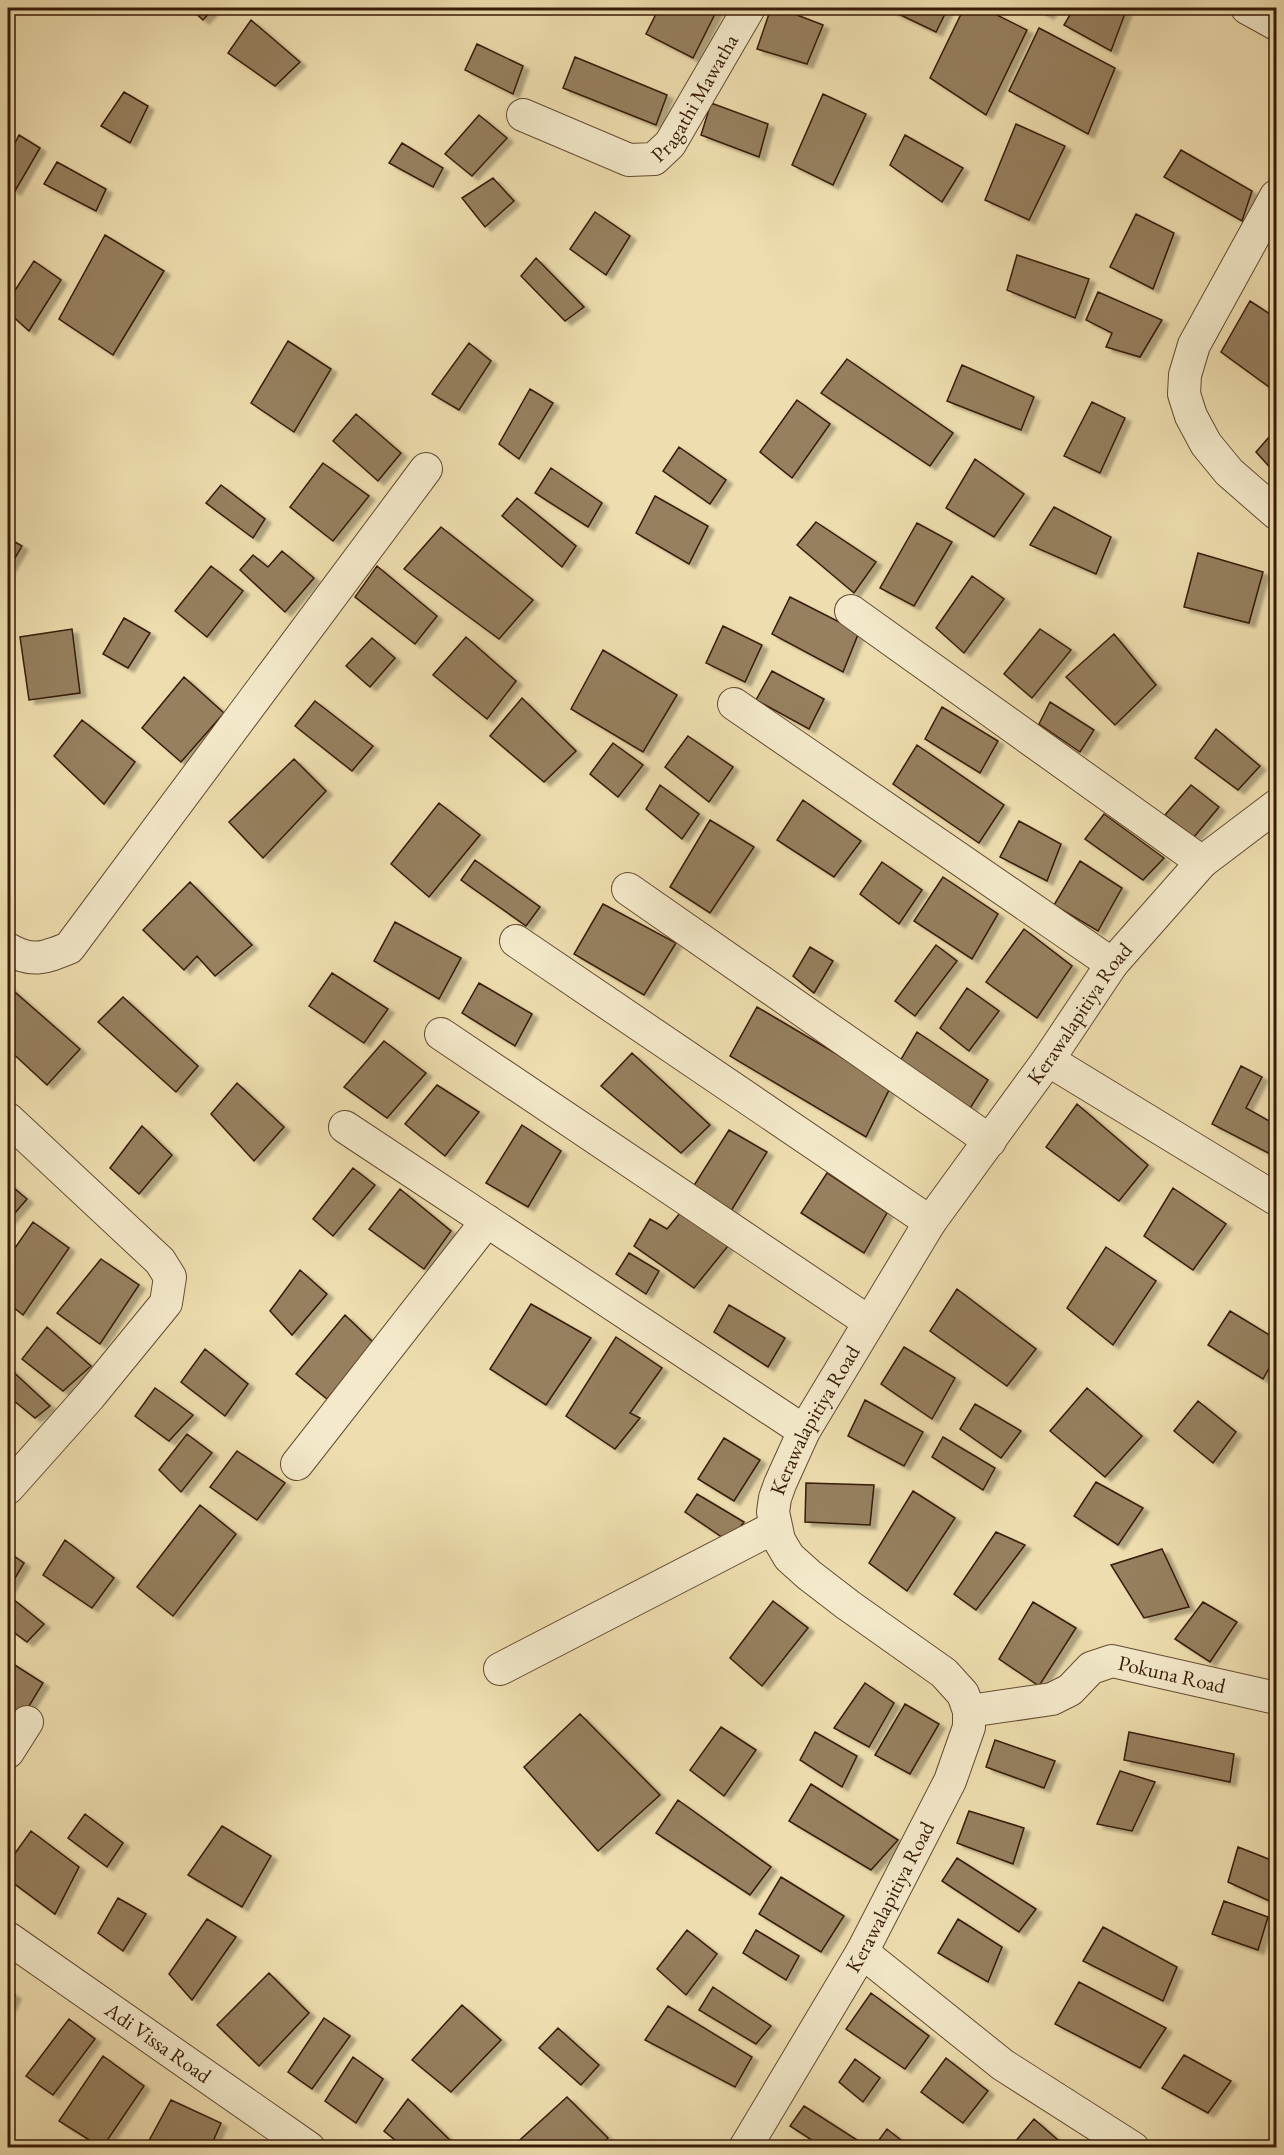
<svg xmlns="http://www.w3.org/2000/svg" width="1284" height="2155" font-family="'EB Garamond',serif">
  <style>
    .building { fill: #96805e; stroke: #371a07; stroke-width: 1.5; filter: url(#shadow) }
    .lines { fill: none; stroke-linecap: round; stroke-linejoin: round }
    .minor-casing { stroke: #654b31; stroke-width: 34 }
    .minor { stroke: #f4eacb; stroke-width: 32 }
    .labels { text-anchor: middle; stroke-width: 6; stroke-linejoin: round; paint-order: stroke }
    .street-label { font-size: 21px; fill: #371a07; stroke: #f4eacb }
  </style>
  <defs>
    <filter id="shadow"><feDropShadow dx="6" dy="4" stdDeviation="1.5" flood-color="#0004"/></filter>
  </defs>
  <rect width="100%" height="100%" fill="#eedeaf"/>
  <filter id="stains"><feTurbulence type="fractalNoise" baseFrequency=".00333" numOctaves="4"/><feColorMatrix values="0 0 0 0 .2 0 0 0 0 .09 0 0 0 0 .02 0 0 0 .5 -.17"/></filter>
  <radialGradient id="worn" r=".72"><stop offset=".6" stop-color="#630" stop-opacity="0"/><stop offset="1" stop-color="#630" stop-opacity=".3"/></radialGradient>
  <!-- building -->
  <path class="building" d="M190,8H214L203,20Z
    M659,8H718L693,58L646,34Z
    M771,8H779L823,25L807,64L757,49Z
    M886,8H948L936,32Z
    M964,8H983L1027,30L986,115L930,78Z
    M1035,8H1052L1048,15Z
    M1074,8H1127L1111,51L1064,25Z
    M251,20L300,62L275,86L228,53Z
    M1039,28L1115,68L1088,134L1009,91Z
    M477,44L523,66L513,94L465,70Z
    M575,57L667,95L656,125L563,88Z
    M124,92L148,106L130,143L101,126Z
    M823,94L866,114L833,185L792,165Z
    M711,103L768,124L759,157L701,135Z
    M479,115L507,138L472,176L445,154Z
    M1016,124L1065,146L1029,220L985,200Z
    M19,135L40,148L15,191L8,187V156Z
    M905,135L963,168L942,202L890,165Z
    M402,143L443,168L433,187L389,163Z
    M1181,150L1252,191L1242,221L1164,177Z
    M57,162L106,189L96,211L44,184Z
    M493,178L514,201L485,227L462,198Z
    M595,212L630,236L606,275L570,249Z
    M1136,214L1174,233L1153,289L1110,267Z
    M105,235L164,271L113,355L59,319Z
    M1017,255L1089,279L1075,318L1007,290Z
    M536,258L584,307L565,321L521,276Z
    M34,261L61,280L29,331L8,312V301Z
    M1098,292L1162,320L1140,357L1106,347L1112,333L1086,320Z
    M1250,301L1276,318V392L1221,352Z
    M288,341L331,369L294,432L251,403Z
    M469,343L491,361L459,410L432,394Z
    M847,359L953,433L930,466L821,393Z
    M962,365L1034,397L1021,430L947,401Z
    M530,389L553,403L519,459L499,444Z
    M797,400L830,424L792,478L760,452Z
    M1092,402L1125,418L1100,473L1064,456Z
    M356,414L401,453L378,481L333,441Z
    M1276,429V474L1256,452Z
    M679,447L726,480L710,504L663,471Z
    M975,459L1024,494L994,537L946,508Z
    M323,463L369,496L333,541L290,507Z
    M551,468L602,503L588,527L535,493Z
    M221,485L265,519L253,538L206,503Z
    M655,496L708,526L689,564L636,533Z
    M517,498L576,546L562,567L502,516Z
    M1054,507L1111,537L1096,574L1030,545Z
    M816,522L876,562L854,593L797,545Z
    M917,523L952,542L914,606L880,588Z
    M441,527L533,600L499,639L404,569Z
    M8,538L22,546L8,570Z
    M282,551L314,578L285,612L240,570L253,555L268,567Z
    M1198,553L1263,572L1249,623L1184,607Z
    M211,566L243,591L207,637L175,611Z
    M377,566L437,616L415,644L355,597Z
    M972,576L1004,599L964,653L936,628Z
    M790,597L859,632L843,672L772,634Z
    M124,618L150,633L128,668L103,654Z
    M723,626L762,645L745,682L706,663Z
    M72,629L80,693L29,700L20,637Z
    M1040,629L1071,650L1032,698L1004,674Z
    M1114,634L1156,685L1115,725L1066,677Z
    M466,637L516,681L487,719L433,675Z
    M372,638L395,658L370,687L346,666Z
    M603,650L677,695L643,752L571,709Z
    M772,671L824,699L809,729L756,700Z
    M184,677L224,713L181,762L142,728Z
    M522,698L576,751L544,782L490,736Z
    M315,701L373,746L352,771L295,726Z
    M1050,702L1094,730L1080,752L1039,724Z
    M942,707L998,741L980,773L925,739Z
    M82,720L135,762L104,804L54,756Z
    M1216,729L1260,766L1238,790L1195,758Z
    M688,736L733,767L709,802L665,767Z
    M613,743L643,765L618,797L590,774Z
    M917,745L1004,805L979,843L893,784Z
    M294,759L326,791L263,858L229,822Z
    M660,785L699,814L682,839L646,809Z
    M1191,785L1219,807L1194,837L1165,815Z
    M803,800L861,841L834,877L777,840Z
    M439,803L480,835L429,897L391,864Z
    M1104,814L1164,858L1143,880L1085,839Z
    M710,820L754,847L710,913L670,887Z
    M1019,821L1061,844L1047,881L1000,857Z
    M475,860L540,907L526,926L461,880Z
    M1080,861L1122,888L1098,931L1054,905Z
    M882,862L922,890L899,924L860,894Z
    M943,877L998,914L972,959L914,921Z
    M190,882L252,945L215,976L197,956L184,970L143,930Z
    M603,904L676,943L644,995L574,954Z
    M395,922L461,958L439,999L374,961Z
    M1024,929L1072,966L1037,1018L986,982Z
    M936,945L957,961L915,1016L895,1001Z
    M810,947L833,961L814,993L793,976Z
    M332,973L388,1009L364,1043L309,1006Z
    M479,983L532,1014L515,1046L462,1013Z
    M8,986L80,1049L47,1085L8,1049Z
    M967,988L999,1011L969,1051L940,1028Z
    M123,997L198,1066L176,1092L98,1022Z
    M757,1007L891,1086L866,1137L730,1056Z
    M917,1032L988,1080L969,1110L900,1061Z
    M384,1041L426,1073L387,1118L344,1087Z
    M632,1053L710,1125L681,1153L601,1086Z
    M1241,1066L1262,1077L1246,1108L1276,1125V1157L1212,1124Z
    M237,1083L284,1127L254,1161L211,1114Z
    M437,1085L479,1112L445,1156L405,1124Z
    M1077,1104L1148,1165L1119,1201L1046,1147Z
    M522,1125L561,1151L528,1207L486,1183Z
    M142,1126L172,1155L139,1194L110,1168Z
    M729,1130L767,1152L731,1211L693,1187Z
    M353,1168L375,1185L333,1236L313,1219Z
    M827,1173L887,1213L864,1253L801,1213Z
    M8,1183L27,1199L8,1221Z
    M1173,1188L1226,1224L1193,1270L1144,1236Z
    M400,1189L451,1231L424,1269L369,1229Z
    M680,1213L728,1246L694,1288L634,1246L650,1219L667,1229Z
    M33,1222L69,1248L23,1315L8,1303V1258Z
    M1106,1247L1156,1281L1113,1345L1067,1308Z
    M629,1253L659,1271L646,1294L616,1274Z
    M101,1259L139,1285L100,1344L57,1313Z
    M300,1270L327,1294L292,1335L270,1311Z
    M957,1289L1036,1349L1007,1386L930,1331Z
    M531,1304L591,1338L546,1405L490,1369Z
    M729,1305L785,1338L768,1367L714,1332Z
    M1230,1311L1276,1339V1356L1263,1379L1208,1345Z
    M345,1315L375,1344L327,1399L296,1374Z
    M47,1327L91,1366L63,1391L22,1359Z
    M616,1337L662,1368L630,1413L640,1418L615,1449L566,1416Z
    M904,1347L955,1378L932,1419L881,1384Z
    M205,1349L248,1384L225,1416L181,1382Z
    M8,1367L50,1406L35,1418L8,1396Z
    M155,1388L193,1415L169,1441L135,1416Z
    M1087,1388L1142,1436L1105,1477L1050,1431Z
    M865,1400L923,1432L904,1466L848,1436Z
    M1198,1401L1236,1432L1213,1463L1174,1431Z
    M975,1404L1021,1431L1001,1458L960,1429Z
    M187,1434L212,1453L181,1492L159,1470Z
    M943,1437L995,1468L983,1490L932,1457Z
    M724,1438L760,1460L734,1501L698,1479Z
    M237,1451L285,1483L257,1520L210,1487Z
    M1096,1482L1143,1508L1118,1545L1074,1516Z
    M806,1483L874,1485L870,1525L805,1522Z
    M913,1491L955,1518L907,1591L869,1563Z
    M697,1494L744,1522L729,1542L685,1512Z
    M200,1505L236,1534L173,1616L137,1587Z
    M996,1532L1025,1545L976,1610L954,1594Z
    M65,1540L114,1578L92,1608L43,1575Z
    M1162,1549L1189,1607L1144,1618L1111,1565Z
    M8,1552L24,1563L8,1590Z
    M13,1599L44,1624L27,1642L8,1628V1607Z
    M773,1601L808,1628L762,1686L730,1658Z
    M1033,1602L1076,1628L1039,1686L999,1659Z
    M1203,1602L1237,1622L1210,1662L1175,1639Z
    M10,1662L43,1683L23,1716L8,1706V1667Z
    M865,1683L894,1703L869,1747L834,1728Z
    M905,1704L939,1724L910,1774L875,1755Z
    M580,1714L660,1795L598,1851L524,1767Z
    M721,1727L756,1750L724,1796L690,1770Z
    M815,1732L857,1756L842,1787L800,1760Z
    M1129,1732L1234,1754L1230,1782L1124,1760Z
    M995,1740L1055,1761L1044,1788L986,1767Z
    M1120,1771L1155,1782L1132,1831L1097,1824Z
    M811,1784L898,1840L871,1870L789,1821Z
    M678,1800L771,1867L750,1895L656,1833Z
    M969,1811L1024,1828L1013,1864L957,1843Z
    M85,1814L123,1843L107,1867L68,1838Z
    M222,1826L271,1856L242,1907L188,1875Z
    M31,1831L79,1867L55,1914L8,1879V1863Z
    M1238,1847L1276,1862V1904L1228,1882Z
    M957,1858L1036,1909L1019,1932L942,1881Z
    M781,1877L844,1916L821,1952L759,1914Z
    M118,1898L146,1914L123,1951L98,1933Z
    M1224,1901L1268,1917L1258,1950L1212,1934Z
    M207,1919L236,1937L192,2000L169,1974Z
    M958,1919L1002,1947L988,1982L938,1953Z
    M1103,1927L1177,1967L1163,2001L1083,1961Z
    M687,1930L717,1954L686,1995L657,1969Z
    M756,1930L799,1956L786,1980L743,1953Z
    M269,1973L309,2013L259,2066L217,2025Z
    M1079,1982L1166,2028L1140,2068L1055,2024Z
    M713,1987L771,2026L756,2044L699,2010Z
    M8,1991L15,1995L8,2010Z
    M871,1993L929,2036L905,2069L846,2029Z
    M462,2005L501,2040L451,2092L412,2060Z
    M668,2006L752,2057L735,2087L645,2040Z
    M324,2018L350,2036L312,2089L288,2072Z
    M69,2019L95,2039L53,2095L26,2076Z
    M558,2028L599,2065L581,2085L539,2048Z
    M1184,2055L1231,2081L1208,2113L1162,2088Z
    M103,2056L144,2086L102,2148L59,2121Z
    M353,2057L383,2079L356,2123L325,2101Z
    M946,2058L988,2091L963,2123L921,2092Z
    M855,2059L880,2078L863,2102L839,2082Z
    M567,2097L608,2138L598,2148H511Z
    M408,2099L458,2148H405L384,2131Z
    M171,2100L221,2123L210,2148H145Z
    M804,2106L857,2140L851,2148H824L790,2126Z
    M1034,2119L1066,2147L1065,2148H1010Z
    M887,2129L911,2148H873Z"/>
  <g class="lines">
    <!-- minor casing -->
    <g class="minor-casing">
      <g id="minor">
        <path d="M1247,8L1276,24"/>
        <path id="s1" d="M523,115L629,160L654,159L670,144L749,8"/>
        <path d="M1276,196L1194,345L1185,375L1184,394L1191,416L1206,444L1229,472L1276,513"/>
        <path d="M851,611L1202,862"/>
        <path d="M734,704L1112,964"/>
        <path d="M628,889L990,1141"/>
        <path d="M516,941L930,1222"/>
        <path d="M8,949C32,963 44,958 69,948L426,469"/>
        <path d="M441,1034L869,1322"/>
        <path d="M1048,1060L1276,1199"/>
        <path d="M8,1119L160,1261L170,1277L166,1303L90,1396L8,1488"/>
        <path d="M345,1127L804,1431"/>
        <path d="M297,1464L487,1221"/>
        <path d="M500,1669L775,1527"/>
        <path id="s2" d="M969,1711L1052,1699L1070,1690L1091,1668L1112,1661L1276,1698"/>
        <path d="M8,1752L27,1722"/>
        <path id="s3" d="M8,1938L309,2148"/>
        <path d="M862,1952L1003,2065L1133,2148"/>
        <path id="s4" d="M745,2148L862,1952L950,1781L969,1727V1711L963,1694L944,1673L848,1605L809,1575L789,1557L779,1540L773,1512L775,1498L780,1484L804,1431L930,1222L1048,1060L1112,964L1202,862L1276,806"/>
      </g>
    </g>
    <!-- minor -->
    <use href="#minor" class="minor"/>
  </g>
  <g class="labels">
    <!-- street labels -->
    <g class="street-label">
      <text dy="7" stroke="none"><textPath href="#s1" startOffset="214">Pragathi Mawatha</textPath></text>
      <text dy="7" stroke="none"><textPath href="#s4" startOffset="1370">Kerawalapitiya Road</textPath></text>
      <text dy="7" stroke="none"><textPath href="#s4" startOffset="884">Kerawalapitiya Road</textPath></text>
      <text dy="7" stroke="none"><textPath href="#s2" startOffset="218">Pokuna Road</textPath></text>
      <text dy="7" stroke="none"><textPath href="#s4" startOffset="290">Kerawalapitiya Road</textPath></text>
      <text dy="7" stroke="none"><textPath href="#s3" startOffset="183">Adi Vissa Road</textPath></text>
    </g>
  </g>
  <!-- margin -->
  <rect width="1284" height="2155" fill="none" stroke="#eedeaf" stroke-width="30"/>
  <rect x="9" y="9" width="1266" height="2137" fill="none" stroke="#371a07" stroke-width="3"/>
  <rect x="15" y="15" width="1254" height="2125" fill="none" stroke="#371a07" stroke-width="1.5"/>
  <rect width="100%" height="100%" filter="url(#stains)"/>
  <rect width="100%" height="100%" fill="url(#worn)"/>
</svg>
